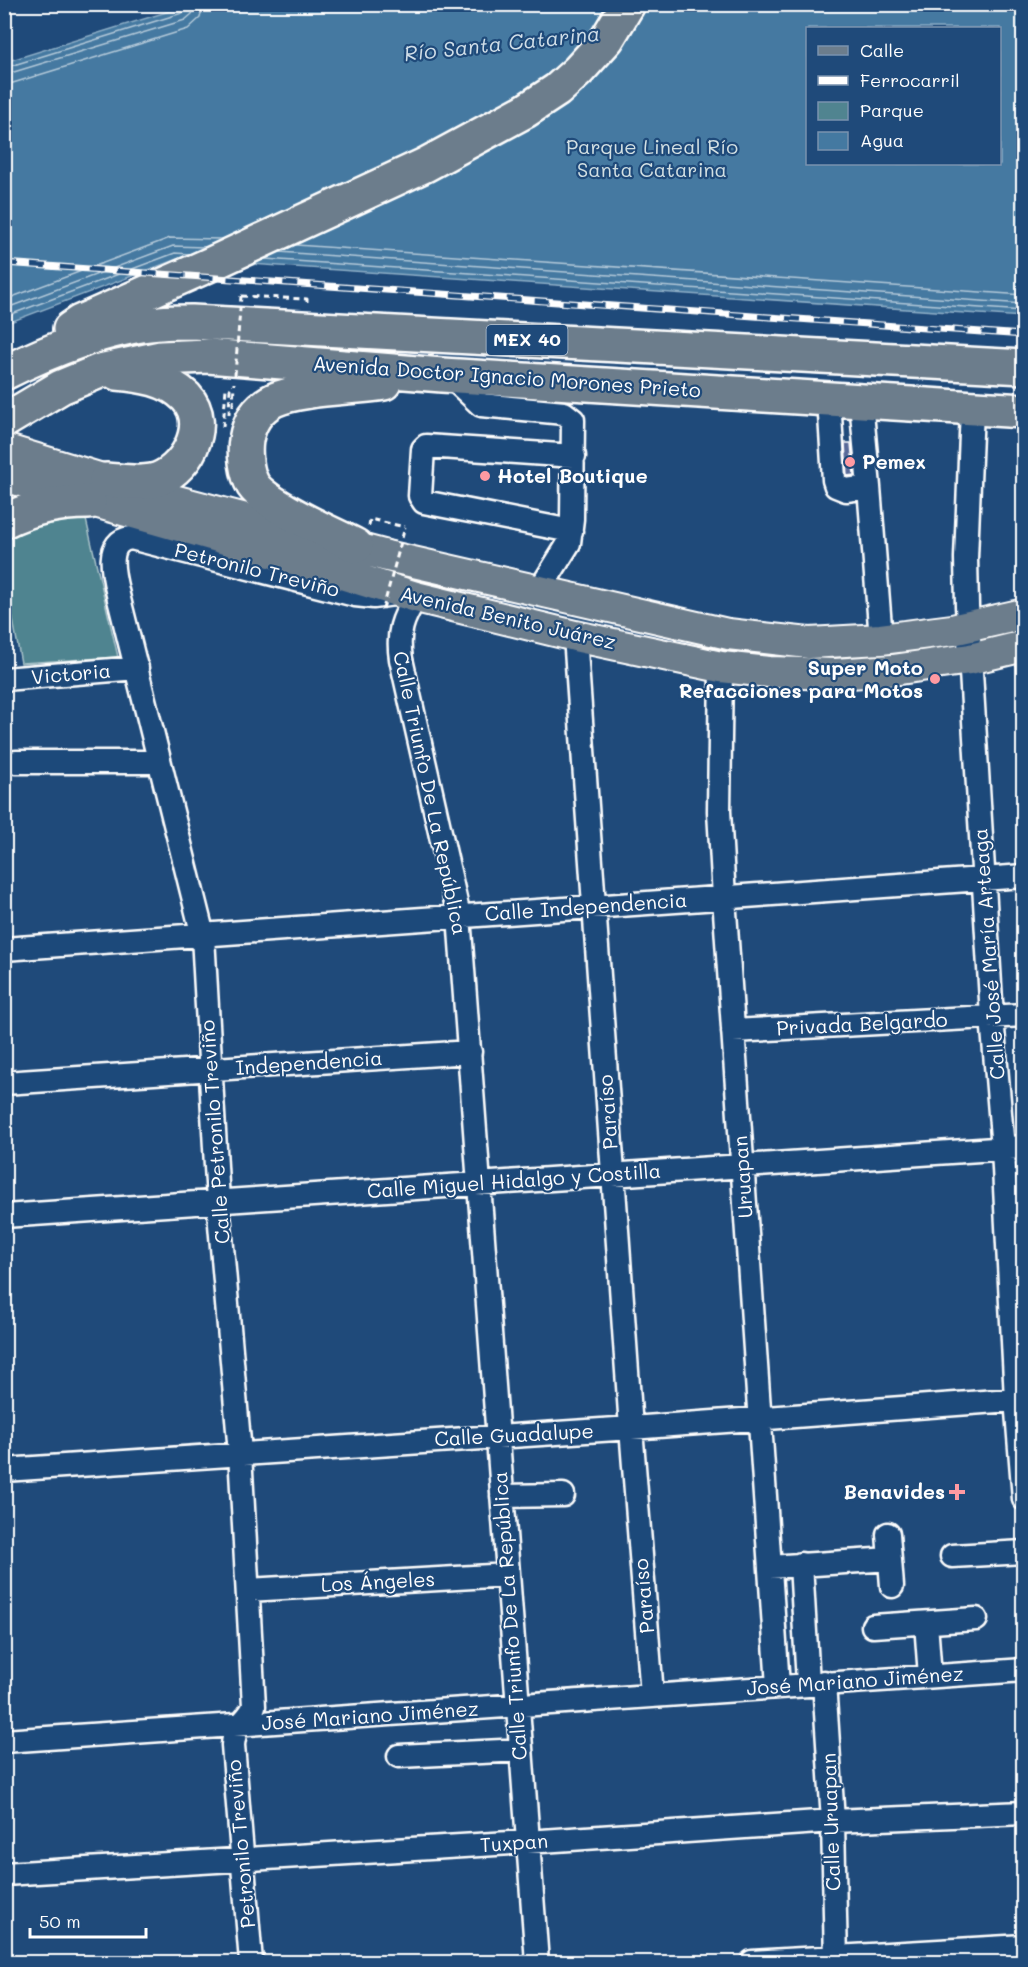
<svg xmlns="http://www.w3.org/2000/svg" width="1028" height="1967" font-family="Mali,sans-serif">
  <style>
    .green { fill: #508490; stroke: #a8c2c8; stroke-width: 1.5 }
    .water { fill: #4479a1; stroke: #8fafc7; stroke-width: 1.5; fill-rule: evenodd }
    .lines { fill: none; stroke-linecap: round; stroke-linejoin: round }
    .shore { stroke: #b4c9d9; stroke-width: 1.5 }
    .building { fill: #586a99; stroke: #fff; stroke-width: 1.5; filter: url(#shadow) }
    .minor-casing { stroke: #fff; stroke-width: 27 }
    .major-casing { stroke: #fff; stroke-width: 34 }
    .highway-casing { stroke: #fff; stroke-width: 38 }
    .path { stroke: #fff; stroke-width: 3; stroke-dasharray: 6 4.5; stroke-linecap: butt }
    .minor { stroke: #1f4a7a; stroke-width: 22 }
    .major { stroke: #6c7d8c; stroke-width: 30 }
    .highway { stroke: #6c7d8c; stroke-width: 33 }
    .rail-casing { stroke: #fff; stroke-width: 7 }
    .rail { stroke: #1f4a7a; stroke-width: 4.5; stroke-dasharray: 14; stroke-linecap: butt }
    .path-bridge { stroke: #fff; stroke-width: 3; stroke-dasharray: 6 4.5; stroke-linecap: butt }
    .poi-dot { fill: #ff9aa2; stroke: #1f4a7a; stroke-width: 2 }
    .labels { text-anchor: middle; stroke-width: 4.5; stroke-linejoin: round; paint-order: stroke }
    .shield { fill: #1f4a7a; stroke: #bcc9d7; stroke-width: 1.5 }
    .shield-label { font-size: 18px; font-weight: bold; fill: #fff }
    .park-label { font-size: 20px; fill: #d3e0e3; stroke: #1f4a7a }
    .street-label { font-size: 20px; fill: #fff; stroke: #1f4a7a }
    .poi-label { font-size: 20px; font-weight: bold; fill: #fff; stroke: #1f4a7a; text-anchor: start }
    .water-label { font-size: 21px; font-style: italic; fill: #d0dee8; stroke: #1f4a7a }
  </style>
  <defs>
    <filter id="shadow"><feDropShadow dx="5" dy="5" stdDeviation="0" flood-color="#0009"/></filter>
  </defs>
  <rect width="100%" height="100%" fill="#1f4a7a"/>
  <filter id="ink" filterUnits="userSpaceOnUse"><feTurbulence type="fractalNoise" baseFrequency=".0167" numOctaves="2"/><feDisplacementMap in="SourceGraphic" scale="12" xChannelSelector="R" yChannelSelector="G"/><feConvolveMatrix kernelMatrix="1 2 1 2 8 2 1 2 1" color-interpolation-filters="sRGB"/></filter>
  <g filter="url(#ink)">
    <!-- green -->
    <path class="green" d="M84,511L118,657L21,663L9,598H5V538L12,532Z"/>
    <!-- water -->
    <path class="water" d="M189,5H1023V317L177,259L5,324V62ZM808,28H1000V164H808Z"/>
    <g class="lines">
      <!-- shore -->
      <path class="shore" d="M4,68L182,13L186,10L187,4
        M4,75L185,20L192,14L194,4
        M4,84L13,83L188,29L200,18L203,4
        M296,245L1024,295
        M279,252L1024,304
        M265,259L1024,311
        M4,300L170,238L221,239
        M4,309L173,246L204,247
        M4,317L175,253L190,254"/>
    </g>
    <!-- building -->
    <path class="building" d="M845,443H851L854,475L847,476Z"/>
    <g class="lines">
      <!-- minor casing -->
      <g class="minor-casing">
        <path id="minor" d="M449,375L481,405L564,413L573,420L572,519L569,543L539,591
          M829,399L834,480L836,486L846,490L869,487L861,402
          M972,409L966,558L967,606L992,1017L1003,1149L1016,1399L1024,1499
          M869,487L881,639
          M571,531L424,502L420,496L423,449L426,446L574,456
          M416,597C402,619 397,633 401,659L459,916L537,1962
          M575,636L631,1428L652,1695
          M721,667L719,811L724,897L778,1686
          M4,679L137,668
          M16,762H159
          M4,949L1024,876
          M733,1031L1024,1015
          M4,1083L470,1052
          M4,1216L1024,1147
          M4,1470L631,1428L1024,1399
          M502,1496L563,1495
          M888,1534L892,1586
          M952,1556L1024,1552
          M801,1564L808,1683
          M770,1567L890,1559
          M248,1590L508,1575
          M926,1623L930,1676
          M873,1626L976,1619
          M824,1682L833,1821L836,1962
          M4,1741L1024,1670
          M399,1756L520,1750
          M4,1874L527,1842L833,1821L1024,1813
          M251,1962L233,1745C235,1721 247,1724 254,1706L240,1453L218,1201L203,936L119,599C115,581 102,541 131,538L355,595L374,597L394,594
          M752,1962L1024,1946"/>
      </g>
      <!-- major casing -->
      <g class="major-casing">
        <path id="major" d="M4,449L158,496L387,556L728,634L809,643L881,639L952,630L1024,614
          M4,476L277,554L416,597L575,636L721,667L769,672L835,674L893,670L970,659L1024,646"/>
      </g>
      <!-- highway casing -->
      <g class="highway-casing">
        <path id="highway" d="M70,329L80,322L211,264L425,165L525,111L557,90L578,71L607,39L628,4
          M4,373C48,351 110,326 160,323C170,322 181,322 192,322L1024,367
          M4,421L61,387L100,371L161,358L208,356L442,375L1024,411
          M106,480C121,481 137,484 152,481C185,474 212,425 186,397C168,379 141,375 117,373
          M4,521C32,507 59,502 89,502
          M356,546C331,533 267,506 253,485C246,473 244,453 246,440C249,422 258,408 274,400C300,388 354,388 384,383"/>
      </g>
      <!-- path -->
      <path class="path" d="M241,296L307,299V303H304
        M233,406L234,383
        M223,427L226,388L230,389L229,414
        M369,526L370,519L405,527"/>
      <!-- minor -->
      <use href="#minor" class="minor"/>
      <!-- major -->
      <use href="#major" class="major"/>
      <!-- highway -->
      <use href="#highway" class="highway"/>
      <!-- rail casing -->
      <g class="rail-casing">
        <path id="rail" d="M4,263L1024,335"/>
      </g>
      <!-- rail -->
      <use href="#rail" class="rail"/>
      <!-- path-bridge -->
      <path class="path-bridge" d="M235,375L241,296
        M383,609L405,527"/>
    </g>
  </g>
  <!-- markers -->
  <g class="poi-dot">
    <circle cx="850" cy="462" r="6"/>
    <circle cx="485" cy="476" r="6"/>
    <circle cx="935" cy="679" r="6"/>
    <path d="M954 1483h6v6h6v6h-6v6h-6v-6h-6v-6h6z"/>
  </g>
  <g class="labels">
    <!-- shield labels -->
    <rect class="shield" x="486.5" y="325" width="81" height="30" rx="4.5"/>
    <g class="shield-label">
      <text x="527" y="346">MEX 40</text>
    </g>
    <!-- park labels -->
    <g class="park-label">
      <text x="652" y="154">Parque Lineal Río<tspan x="652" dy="23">Santa Catarina</tspan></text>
    </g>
    <!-- street labels -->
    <g class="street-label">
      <text transform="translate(507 377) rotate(4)" y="7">Avenida Doctor Ignacio Morones Prieto</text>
      <text transform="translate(257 570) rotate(14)" y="7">Petronilo Treviño</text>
      <text transform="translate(508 618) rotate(13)" y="7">Avenida Benito Juárez</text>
      <text transform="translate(71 674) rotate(-5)" y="7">Victoria</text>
      <text transform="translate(430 793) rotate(78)" y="7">Calle Triunfo De La República</text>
      <text transform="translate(586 907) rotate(-4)" y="7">Calle Independencia</text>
      <text transform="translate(989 954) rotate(-94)" y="7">Calle José María Arteaga</text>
      <text transform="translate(862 1024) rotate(-3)" y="7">Privada Belgardo</text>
      <text transform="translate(309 1063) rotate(-4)" y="7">Independencia</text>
      <text transform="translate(608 1112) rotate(-94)" y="7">Paraíso</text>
      <text transform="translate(215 1132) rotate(-94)" y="7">Calle Petronilo Treviño</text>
      <text transform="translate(743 1177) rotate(-94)" y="7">Uruapan</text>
      <text transform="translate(514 1181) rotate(-4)" y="7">Calle Miguel Hidalgo y Costilla</text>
      <text transform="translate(514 1435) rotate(-3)" y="7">Calle Guadalupe</text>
      <text transform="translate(378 1582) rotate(-3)" y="7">Los Ángeles</text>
      <text transform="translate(644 1596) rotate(-95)" y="7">Paraíso</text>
      <text transform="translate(510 1616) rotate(-94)" y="7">Calle Triunfo De La República</text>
      <text transform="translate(855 1681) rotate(-4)" y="7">José Mariano Jiménez</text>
      <text transform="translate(370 1716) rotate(-4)" y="7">José Mariano Jiménez</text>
      <text transform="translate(831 1822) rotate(-92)" y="7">Calle Uruapan</text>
      <text transform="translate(514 1843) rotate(-4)" y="7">Tuxpan</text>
      <text transform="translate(241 1844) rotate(-95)" y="7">Petronilo Treviño</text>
    </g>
    <!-- poi labels -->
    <g class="poi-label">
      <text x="862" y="469">Pemex</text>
      <text x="497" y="483">Hotel Boutique</text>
      <text x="923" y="675" text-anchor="end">Super Moto<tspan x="923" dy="23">Refacciones para Motos</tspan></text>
      <text x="945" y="1499" text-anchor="end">Benavides</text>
    </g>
    <!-- water labels -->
    <g class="water-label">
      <text transform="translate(502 44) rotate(-6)" y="7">Río Santa Catarina</text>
    </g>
  </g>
  <!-- margin -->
  <rect width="1028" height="1967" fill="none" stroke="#1f4a7a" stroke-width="24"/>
  <rect x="12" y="12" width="1004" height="1943" fill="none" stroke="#fff" stroke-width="2" filter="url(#ink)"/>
  <!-- legend -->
  <rect x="806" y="27" width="195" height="138" fill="#1f4a7a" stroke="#7992af" stroke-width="1.5"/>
  <rect x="818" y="46" width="30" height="9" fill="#6c7d8c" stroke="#7992af" stroke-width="1.5"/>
  <text x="860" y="57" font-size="18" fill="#ffffff">Calle</text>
  <rect x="818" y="76" width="30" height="9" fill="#ffffff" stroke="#7992af" stroke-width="1.5"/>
  <text x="860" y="87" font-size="18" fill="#ffffff">Ferrocarril</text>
  <rect x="818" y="102" width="30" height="18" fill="#508490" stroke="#7992af" stroke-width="1.5"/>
  <text x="860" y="117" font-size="18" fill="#ffffff">Parque</text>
  <rect x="818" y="132" width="30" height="18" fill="#4479a1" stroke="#7992af" stroke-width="1.5"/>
  <text x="860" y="147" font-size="18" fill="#ffffff">Agua</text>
  <!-- scale -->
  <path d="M30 1928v9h116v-9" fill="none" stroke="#ffffff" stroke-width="3"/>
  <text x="39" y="1928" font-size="18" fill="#ffffff" stroke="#1f4a7a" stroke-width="4.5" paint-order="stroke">50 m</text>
</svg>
